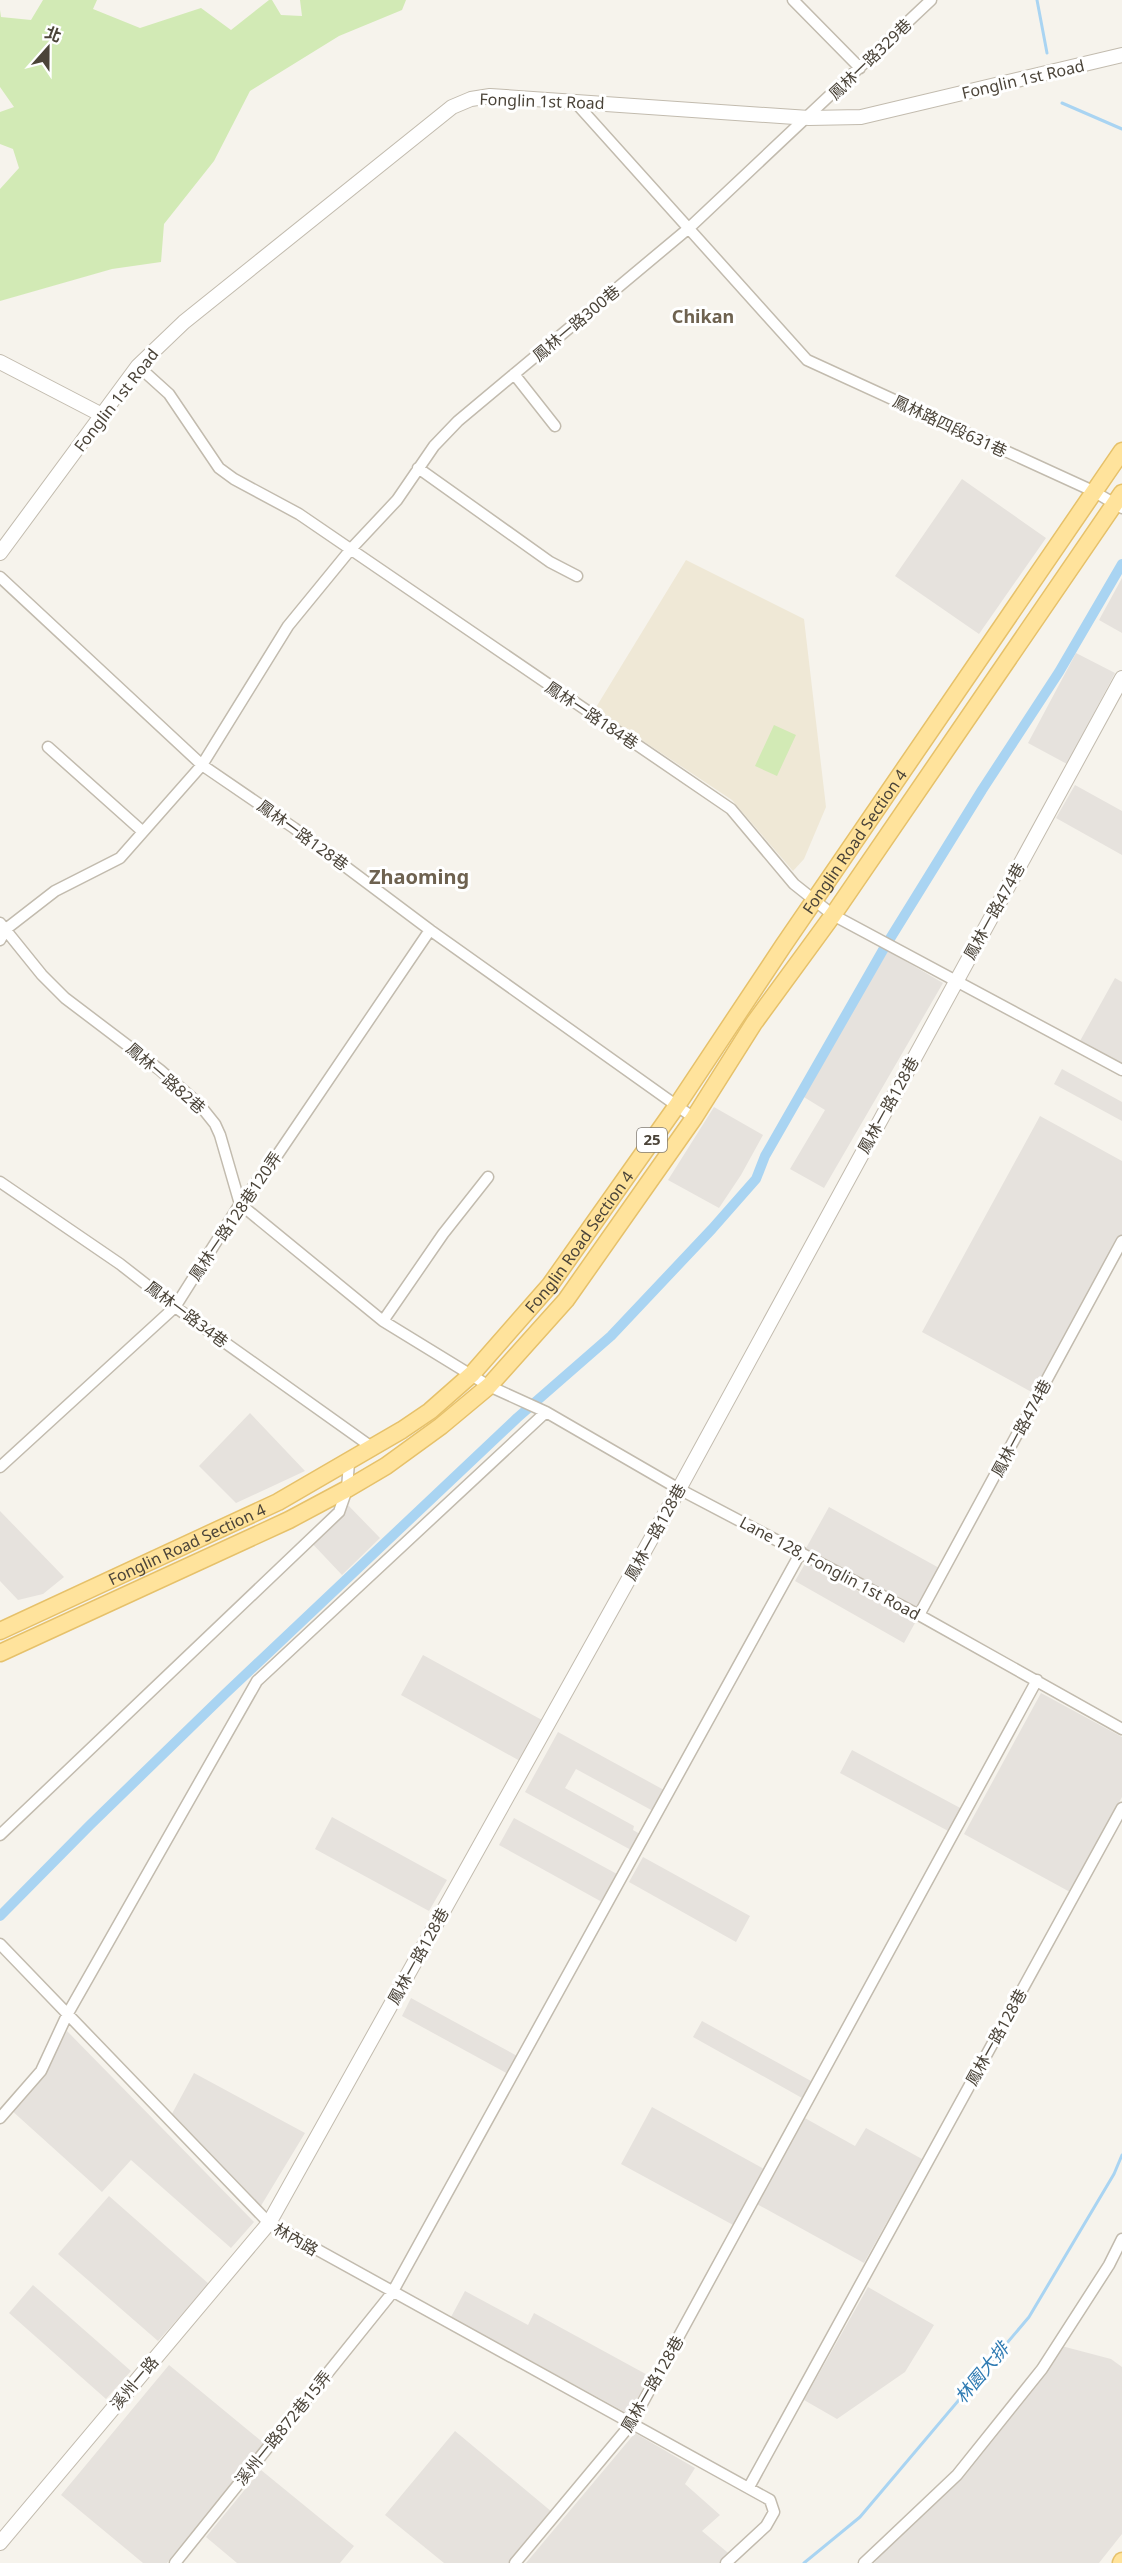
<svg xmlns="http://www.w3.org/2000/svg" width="1122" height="2563" font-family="'Noto Sans','Noto Sans TC',sans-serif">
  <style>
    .industrial { fill: #e6e2dd }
    .education { fill: #efe8d6 }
    .green { fill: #d2eab5 }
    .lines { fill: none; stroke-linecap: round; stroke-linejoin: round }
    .stream { stroke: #a9d4f2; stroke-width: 3 }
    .canal { stroke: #a9d4f2; stroke-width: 10 }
    .minor-casing { stroke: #c2bbae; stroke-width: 13 }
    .tertiary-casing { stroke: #c2bbae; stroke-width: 16 }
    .primary-casing { stroke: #e6c16a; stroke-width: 19 }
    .minor { stroke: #fff; stroke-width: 10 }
    .tertiary { stroke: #fff; stroke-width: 14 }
    .primary { stroke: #ffe39c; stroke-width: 16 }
    .labels { text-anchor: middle; stroke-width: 6; stroke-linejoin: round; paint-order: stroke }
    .shield { fill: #fff; stroke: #817c74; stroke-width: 1.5 }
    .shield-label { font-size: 15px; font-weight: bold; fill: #4b4439 }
    .street-label { font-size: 16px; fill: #4b4439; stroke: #fff }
    .neighbourhood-label { font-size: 18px; font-weight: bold; fill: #6e6250; stroke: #fff }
    .water-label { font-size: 18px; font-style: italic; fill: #2e7ab2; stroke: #fff }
    .quarter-label { font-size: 20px; font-weight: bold; fill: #6e6250; stroke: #fff }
  </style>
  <rect width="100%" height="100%" fill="#f6f3ec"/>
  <!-- industrial -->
  <path class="industrial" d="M962,479L1046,538L979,634L895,576Z
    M1122,578V633L1099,620Z
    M1076,653L1115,673L1067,764L1028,743Z
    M1075,785L1122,811V855L1056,818Z
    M888,951L943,983L824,1188L790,1169L825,1110L799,1094Z
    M1115,978L1122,982V1064L1080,1041Z
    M1062,1069L1122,1102V1121L1054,1084Z
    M714,1107L763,1135L741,1175L719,1208L668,1180Z
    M1040,1116L1122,1161V1240L1037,1395L922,1332Z
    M250,1413L305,1471L236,1503L199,1466Z
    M346,1503L380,1538L342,1575L308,1539Z
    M829,1507L941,1569L918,1612L805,1550Z
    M0,1511L64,1577L43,1594L18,1600L0,1581Z
    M806,1562L915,1623L904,1643L795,1581Z
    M423,1655L542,1720L520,1761L401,1695Z
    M1041,1693L1122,1737V1797L1070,1892L964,1834Z
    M558,1732L664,1790L653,1811L576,1769L565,1788L634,1826L633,1830L640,1834L631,1850L525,1792Z
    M852,1750L964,1810L952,1833L840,1773Z
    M332,1817L447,1880L429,1911L315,1849Z
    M514,1818L617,1874L602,1902L499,1845Z
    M643,1857L750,1916L736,1942L629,1882Z
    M411,1998L519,2057L510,2075L402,2016Z
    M702,2021L811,2081L802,2098L693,2037Z
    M67,2031L254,2222L231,2248L131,2160L102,2192L10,2109L52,2060Z
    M194,2073L305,2133L256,2214L167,2123Z
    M652,2107L766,2170L735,2226L621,2164Z
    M803,2117L855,2146L866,2128L922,2159L864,2263L755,2203Z
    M109,2196L209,2284L158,2341L58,2254Z
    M33,2285L131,2371L106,2399L9,2313Z
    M868,2287L934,2325L905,2372L837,2419L804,2400Z
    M465,2291L528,2325L534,2313L653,2378L632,2416L451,2317Z
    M1054,2344L1111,2359L1122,2367V2534L1099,2563H874L982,2446Z
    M169,2365L266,2445L167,2563H143L61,2495Z
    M455,2431L552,2512L510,2563H444L385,2515Z
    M635,2433L695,2468L685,2484L720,2515L702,2531L733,2557L725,2563H526Z
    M261,2470L354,2546L340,2563H237L206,2537Z"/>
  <!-- education -->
  <path class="education" d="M686,560L804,619L826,807L804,859L793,871L732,800L595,709Z"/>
  <!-- green -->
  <path class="green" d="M43,0H97L93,9L140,28L201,8L231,30L269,0H272L281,15L302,16L300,0H406L402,10L339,36L250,91L214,161L164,224L161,262L112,269L0,301V189L19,168L13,149L0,144V112L14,107L0,87V10L1,17L31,20Z
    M774,725L796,735L777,776L755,766Z"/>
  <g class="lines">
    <!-- stream -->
    <path class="stream" d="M1037,0L1047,53
      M1062,103L1122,129
      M804,2563L860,2517L1029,2317L1114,2174L1122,2155"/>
    <!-- canal -->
    <path class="canal" d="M0,1916L90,1825L226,1693L517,1418L611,1336L712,1229L756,1179L765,1156L883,950L982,790L1059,672L1122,564"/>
    <!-- minor casing -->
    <g class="minor-casing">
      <path id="minor" d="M793,0L860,68
        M575,102L807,360L1093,491L1122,508
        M138,366L169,394L219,468L234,479L299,514L731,809L794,884L833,915L1122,1070
        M514,374L555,426
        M418,468L550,562L577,576
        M0,577L202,765L294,828L430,930L694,1118
        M48,747L142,831
        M0,923L42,975L65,998L160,1070L199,1104L215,1124L220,1135L240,1204L383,1321L489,1386L546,1412L679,1489L919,1615L1122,1729
        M0,940L6,929L55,891L120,858L202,765L288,626L351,549L397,500L434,446L458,421L689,228L931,0
        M0,1182L120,1264L175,1307L373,1448
        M383,1321L443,1234L488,1177
        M0,1467L175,1307L240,1204L278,1154L430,930
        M919,1615L1122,1241
        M0,1835L339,1512L347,1489L349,1462
        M0,1944L269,2223L770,2500L774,2512L766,2526L726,2563
        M0,2118L41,2071L67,2015L257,1681L546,1412
        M749,2487L1122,1808
        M175,2563L392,2293L801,1552
        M515,2563L631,2424L1037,1680
        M864,2563L957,2475L1042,2369L1109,2265L1122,2239"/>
    </g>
    <!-- tertiary casing -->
    <g class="tertiary-casing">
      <path id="tertiary" d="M0,362L102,415
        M0,553L138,366L184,322L452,107L471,99L490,96L809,118L861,117L1122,55
        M0,2543L269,2223L679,1489L1122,678"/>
    </g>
    <!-- primary casing -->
    <g class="primary-casing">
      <g id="primary">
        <path id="s1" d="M0,1631L278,1502L402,1430L430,1411L472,1374L550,1285L678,1104L783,946L1122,451"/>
        <path d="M0,1653L289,1520L347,1489L386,1466L441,1426L489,1386L566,1300L694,1118L754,1023L833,915L1122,493"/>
        <path d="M1121,2563L1122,2561"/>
      </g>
    </g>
    <!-- minor -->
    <use href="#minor" class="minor"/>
    <!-- tertiary -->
    <use href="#tertiary" class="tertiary"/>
    <!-- primary -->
    <use href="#primary" class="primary"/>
  </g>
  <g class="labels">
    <!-- shield labels -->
    <rect class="shield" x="637" y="1128" width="30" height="24" rx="4.5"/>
    <g class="shield-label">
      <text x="652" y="1145">25</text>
    </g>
    <!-- street labels -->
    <g class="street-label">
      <text transform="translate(870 59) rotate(-44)" y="6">鳳林一路329巷</text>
      <text transform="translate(1023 79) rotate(-13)" y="6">Fonglin 1st Road</text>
      <text transform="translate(542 101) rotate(2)" y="6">Fonglin 1st Road</text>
      <text transform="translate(576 323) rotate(-40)" y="6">鳳林一路300巷</text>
      <text transform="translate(116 400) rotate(-52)" y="6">Fonglin 1st Road</text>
      <text transform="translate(950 426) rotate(25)" y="6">鳳林路四段631巷</text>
      <text transform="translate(592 715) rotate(34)" y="6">鳳林一路184巷</text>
      <text transform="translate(303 835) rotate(36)" y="6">鳳林一路128巷</text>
      <text dy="6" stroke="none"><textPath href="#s1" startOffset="1196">Fonglin Road Section 4</textPath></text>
      <text transform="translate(994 911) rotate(-61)" y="6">鳳林一路474巷</text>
      <text transform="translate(166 1078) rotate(41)" y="6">鳳林一路82巷</text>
      <text transform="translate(888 1105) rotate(-61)" y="6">鳳林一路128巷</text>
      <text transform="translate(235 1216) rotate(-56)" y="6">鳳林一路128巷120弄</text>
      <text dy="6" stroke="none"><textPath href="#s1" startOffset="710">Fonglin Road Section 4</textPath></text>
      <text transform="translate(187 1314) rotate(37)" y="6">鳳林一路34巷</text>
      <text transform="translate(1021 1428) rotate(-62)" y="6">鳳林一路474巷</text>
      <text transform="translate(655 1532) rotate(-61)" y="6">鳳林一路128巷</text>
      <text dy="6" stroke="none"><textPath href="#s1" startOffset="206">Fonglin Road Section 4</textPath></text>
      <text transform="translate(830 1568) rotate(28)" y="6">Lane 128, Fonglin 1st Road</text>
      <text transform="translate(418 1956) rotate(-61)" y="6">鳳林一路128巷</text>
      <text transform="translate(996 2037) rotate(-61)" y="6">鳳林一路128巷</text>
      <text transform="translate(296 2239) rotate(30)" y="6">林內路</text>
      <text transform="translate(134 2383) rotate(-50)" y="6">溪州一路</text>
      <text transform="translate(652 2384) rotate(-60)" y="6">鳳林一路128巷</text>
      <text transform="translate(283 2428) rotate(-51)" y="6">溪州一路872巷15弄</text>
    </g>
    <!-- neighbourhood labels -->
    <g class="neighbourhood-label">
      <text x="703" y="323">Chikan</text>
    </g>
    <!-- water labels -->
    <g class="water-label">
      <text transform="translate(982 2373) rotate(-50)" y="6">林園大排</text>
    </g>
    <!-- quarter labels -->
    <g class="quarter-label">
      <text x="419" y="884">Zhaoming</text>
    </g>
  </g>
  <!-- north arrow -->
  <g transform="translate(48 48) rotate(21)" stroke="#ffffff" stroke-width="4.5" paint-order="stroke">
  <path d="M0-4.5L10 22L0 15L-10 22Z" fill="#4b4439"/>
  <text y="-9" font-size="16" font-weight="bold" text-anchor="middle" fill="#4b4439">北</text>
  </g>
</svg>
